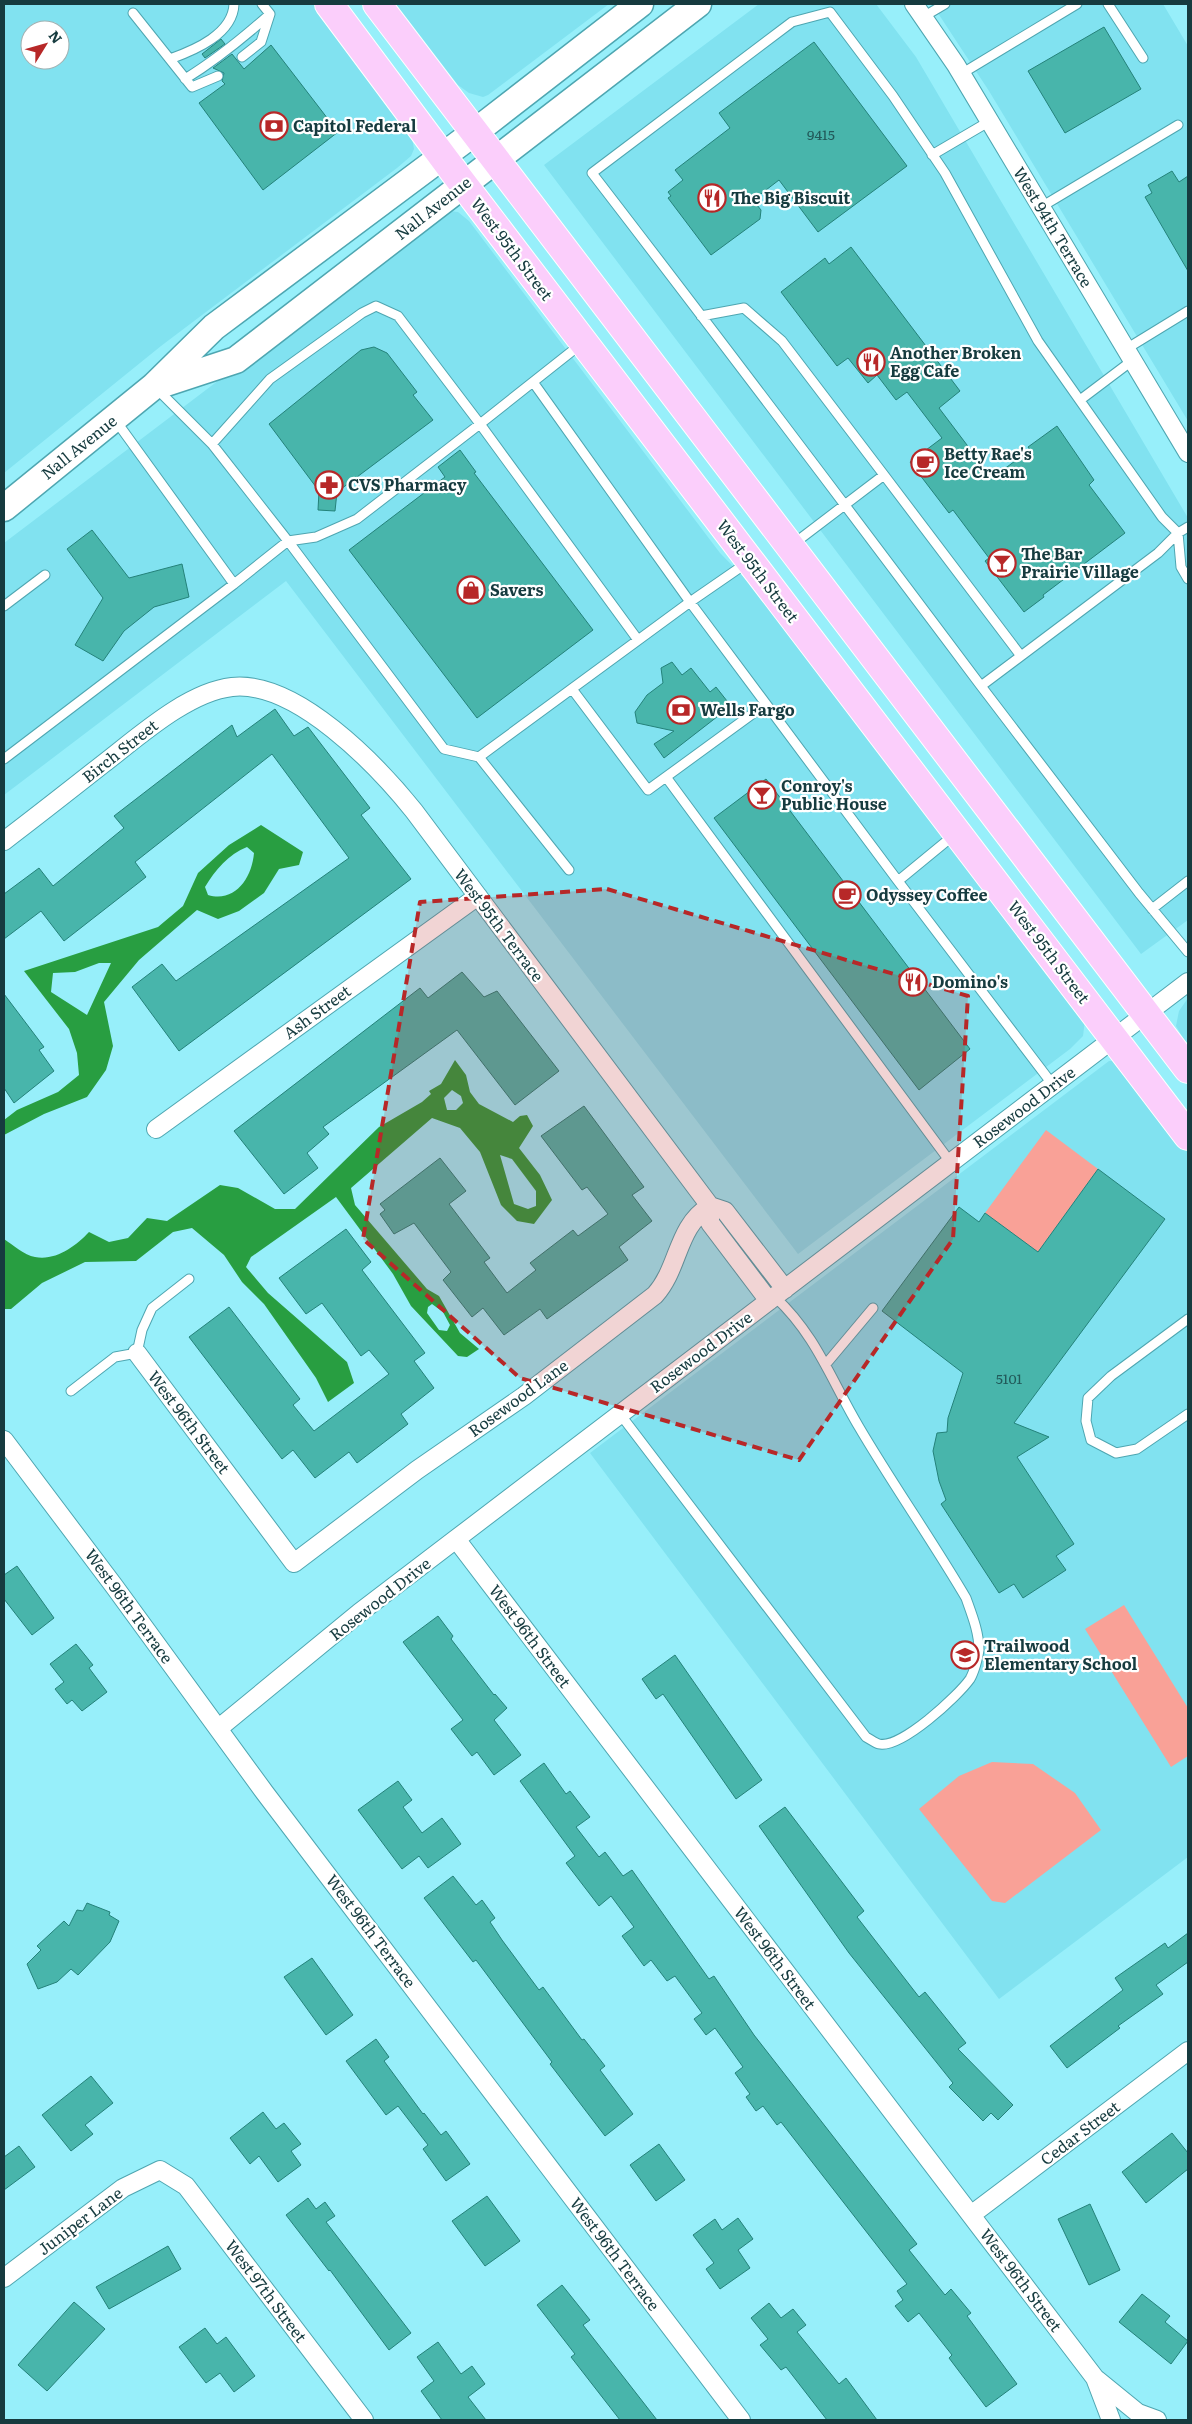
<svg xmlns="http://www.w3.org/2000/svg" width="1192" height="2424" font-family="Literata,serif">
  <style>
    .built { fill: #81e2f0; fill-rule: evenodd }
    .green { fill: #f9a197 }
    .water { fill: #289e41; fill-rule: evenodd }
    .building { fill: #48b5ab; stroke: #24827a }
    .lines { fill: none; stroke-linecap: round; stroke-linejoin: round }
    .lane-casing { stroke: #4ea6b1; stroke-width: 11 }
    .street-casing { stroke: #4ea6b1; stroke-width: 20 }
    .secondary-casing { stroke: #4ea6b1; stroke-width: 29 }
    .primary-casing { stroke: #fff; stroke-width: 30 }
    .lane { stroke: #fff; stroke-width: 9 }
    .street { stroke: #fff; stroke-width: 18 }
    .secondary { stroke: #fff; stroke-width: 26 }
    .primary { stroke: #fbcefb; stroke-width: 28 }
    .marked { fill: #b72828; fill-opacity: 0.2; stroke: #b72828; stroke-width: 4; stroke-dasharray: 10 6; stroke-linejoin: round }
    .labels { text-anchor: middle; stroke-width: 4.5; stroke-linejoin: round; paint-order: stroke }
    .number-label { font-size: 14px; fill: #225a5a }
    .poi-label { font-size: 16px; font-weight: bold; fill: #163b3f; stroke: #fff; text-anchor: start }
    .street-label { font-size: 16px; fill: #163b3f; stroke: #fff }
  </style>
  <rect width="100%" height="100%" fill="#97effa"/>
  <!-- built -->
  <path class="built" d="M4,4H315L411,132L414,149L411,156L397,168L161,346L4,473ZM30,30H60V60H30Z
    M396,4H609L488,95L483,97L469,93L458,85Z
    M759,4H876L916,57L1188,518V920L1141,954L544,165Z
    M932,4H1163L1188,46V421L989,91Z
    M450,211L458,212L469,221L720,553L761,595L1085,1020L1083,1036L1070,1049L798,1254L286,581L4,795V543L433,218Z
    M1188,998V1046L1176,1026L1179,1011Z
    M1109,1061H1118L1188,1149V1857L999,1999L590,1453Z"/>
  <!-- green -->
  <path class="green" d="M1046,1130L1098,1169L1038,1252L985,1213Z
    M1124,1605L1188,1708V1756L1171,1767L1085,1629Z
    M992,1762L1033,1764L1075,1793L1101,1830L1005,1903L992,1901L919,1809L959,1776Z"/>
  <!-- water -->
  <path class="water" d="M261,825L303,852L299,865L279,869L264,893L239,911L218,919L197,910L139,960L104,1002L113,1046L106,1070L87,1097L44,1114L4,1135V1120L17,1110L58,1092L79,1075L77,1053L69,1029L24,971L158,927L183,906L198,873L229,845ZM247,847L254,853C252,878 235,903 208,895L205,887C215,870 229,854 247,847ZM99,963H111L87,1015L51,992L53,973L75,972Z
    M455,1060L466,1075L470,1092L479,1104L513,1122L520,1116L527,1115L533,1126L519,1148L540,1175L552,1200L534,1224L517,1221L501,1205L480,1152L460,1128L432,1118L351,1188L355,1205L427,1289L439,1296L460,1333L479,1349L467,1357L458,1356L411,1306L393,1274L336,1197L251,1257L246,1267L268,1293L347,1362L354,1383L328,1402L316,1378L264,1304L242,1282L224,1255L192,1228L173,1232L136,1261L85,1262L42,1283L11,1309H4V1239C13,1245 24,1255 35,1257C56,1261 76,1246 89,1232L109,1242L128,1238L147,1218L167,1221L220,1185L238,1188L275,1209H295L379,1127L422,1102L431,1094L429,1091L441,1084ZM452,1090L461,1096L463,1103L456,1110H447L444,1098ZM500,1155L512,1159L536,1191V1206L528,1209L514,1204ZM432,1304L443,1312L450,1325L447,1331L439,1330L427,1313L428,1307Z"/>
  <!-- building -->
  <path class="building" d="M1104,27L1141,89L1065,133L1028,71Z
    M221,39L225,44L205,58L202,54Z
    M814,42L907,166L818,232L779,180L753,200L761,210L760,219L711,255L668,198L671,196L668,192L683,180L675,170L730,128L719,113Z
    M271,45L338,132L263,190L199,103L225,84L222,81L224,73L213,68L232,54L244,69Z
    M1172,171L1179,182L1188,176V271L1145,197L1152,193L1148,185Z
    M851,247L960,391L939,408L992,478L1030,450L1028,447L1057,426L1094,480L1089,485L1125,533L1043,595L1044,597L1024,612L985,561L989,558L953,510L949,513L910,462L942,438L907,392L896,400L877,375L868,383L848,358L837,366L781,292L825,258L829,264Z
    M374,347L387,353L417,392L413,395L433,420L337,492L335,511L318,510L319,491L269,424L361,350Z
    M460,450L476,472L474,473L593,630L477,718L349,550L445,477L438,467Z
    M92,530L129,578L182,564L189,597L154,607L124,631L103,661L75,645L103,598L67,549Z
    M672,662L682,675L691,668L710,692L716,687L731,706L664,758L654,744L674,731L637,723L635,712L647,695L663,683L661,668Z
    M275,709L294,736L308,727L370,808L361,815L411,879L179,1051L132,987L162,964L176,981L349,858L272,754L135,862L146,877L64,941L41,911L4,939V894L39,868L53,886L124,828L114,816L232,725L237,737Z
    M766,779L970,1049L919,1090L714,818Z
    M462,972L484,997L497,991L559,1071L515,1105L457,1030L323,1127L329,1134L307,1153L318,1168L284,1194L234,1131L420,988L428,998Z
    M4,994L44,1047L39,1050L54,1071L14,1103L4,1088Z
    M584,1106L644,1187L632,1195L652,1221L619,1247L628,1260L547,1319L540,1309L504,1335L483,1308L472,1317L443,1280L451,1272L414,1223L394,1234L380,1214L385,1210L380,1204L440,1158L466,1191L449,1204L490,1258L484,1262L507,1293L536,1270L530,1263L573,1230L578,1236L608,1214L587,1187L582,1190L541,1136Z
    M1098,1169L1165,1219L1014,1423L1049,1437L1017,1457L1074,1544L1056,1556L1066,1570L1023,1598L1014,1584L999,1593L941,1504L946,1500L939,1481L933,1451L937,1433L947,1432L948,1418L963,1373L882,1311L959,1207L979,1222L985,1213L1038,1252Z
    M346,1229L371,1262L362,1270L425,1353L414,1361L434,1388L401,1414L408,1424L357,1463L349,1452L315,1478L293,1450L282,1459L189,1337L229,1307L300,1399L293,1405L314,1431L389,1374L369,1350L361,1356L322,1303L306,1314L279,1278Z
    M17,1566L54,1618L32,1635L4,1599V1575Z
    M438,1616L453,1636L451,1639L494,1695L495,1694L507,1708L494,1720L521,1755L494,1775L477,1752L472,1756L451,1729L463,1720L403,1642Z
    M76,1644L93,1665L89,1668L107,1692L82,1711L72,1700L67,1704L55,1689L64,1682L50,1664Z
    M675,1655L762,1780L736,1799L663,1694L656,1699L642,1679Z
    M544,1763L566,1794L570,1791L590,1817L576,1827L599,1857L605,1852L623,1876L632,1870L709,1979L714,1976L754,2035L917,2244L909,2250L945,2295L951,2289L971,2313L967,2316L1017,2384L986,2407L949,2358L952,2355L919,2313L908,2322L895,2306L903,2300L897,2291L907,2284L781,2122L777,2125L763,2106L756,2111L746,2097L750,2094L735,2073L743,2067L715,2028L706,2035L694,2019L702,2013L675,1976L667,1981L651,1960L644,1966L622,1936L634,1927L611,1896L599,1906L566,1863L575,1856L520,1781Z
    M398,1781L412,1800L403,1807L422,1833L442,1818L461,1844L428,1868L419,1856L402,1869L358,1810Z
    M785,1807L864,1911L857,1917L919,1997L925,1992L966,2043L958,2049L1013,2105L998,2120L991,2113L983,2121L949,2087L953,2083L849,1953L759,1826Z
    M453,1876L476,1905L482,1900L495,1918L490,1922L502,1940L539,1990L543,1987L582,2040L584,2039L605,2066L600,2070L633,2114L605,2136L550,2064L552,2062L476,1960L473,1962L424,1898Z
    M87,1903L110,1912L109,1915L119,1921L110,1942L78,1975L71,1969L57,1982L38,1989L27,1964L41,1950L37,1946L64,1921L69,1926L77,1910L83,1911Z
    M1188,1933V1962L1156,1985L1163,1994L1118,2026L1120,2028L1067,2068L1050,2046L1123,1990L1115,1978L1165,1943L1168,1948Z
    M312,1958L353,2015L326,2035L284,1977Z
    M376,2039L389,2057L384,2061L423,2114L424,2113L441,2135L446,2131L470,2164L446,2181L423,2149L428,2145L398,2106L386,2115L346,2061Z
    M91,2076L113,2103L85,2125L93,2134L71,2151L42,2115Z
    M263,2112L276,2129L284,2123L301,2144L291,2151L301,2165L278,2182L259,2156L250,2164L230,2138Z
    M1172,2133L1188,2153V2169L1146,2203L1122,2172Z
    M659,2144L685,2180L656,2201L630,2165Z
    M19,2146L35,2167L4,2190V2157Z
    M487,2196L520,2241L485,2266L452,2221Z
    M308,2198L316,2209L325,2202L335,2216L326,2222L411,2333L389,2350L330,2270L329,2271L286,2215Z
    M1090,2204L1120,2270L1089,2285L1058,2219Z
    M738,2218L753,2239L738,2250L750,2268L720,2289L706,2269L714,2263L693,2235L715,2219L722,2230Z
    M168,2246L181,2269L109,2309L96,2287Z
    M562,2285L590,2320L583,2325L657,2420H620L571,2357L575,2354L537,2305Z
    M1142,2294L1170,2316L1165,2322L1188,2341L1171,2364L1119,2322Z
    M74,2302L105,2329L47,2391L18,2365Z
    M769,2303L781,2318L793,2309L806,2325L797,2332L839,2384L846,2378L877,2420H827L786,2367L781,2370L760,2345L768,2339L751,2318Z
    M205,2328L217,2344L226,2337L255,2376L234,2392L220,2373L206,2383L179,2347Z
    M438,2342L461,2374L472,2366L485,2384L468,2397L486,2420H442L421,2391L434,2381L417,2357Z"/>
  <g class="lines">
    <!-- lane casing -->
    <g class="lane-casing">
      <path id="lane" d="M1108,4L1143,58
        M133,13L192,87L218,76
        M923,17L945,4
        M242,57L261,42L270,14L262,4
        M170,59C195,50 233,34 234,4
        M961,74L1077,4
        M185,79C216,60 243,38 270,14
        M932,155L990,121
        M1041,207L1178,125
        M701,316L744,308L782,341L884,475
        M1126,349L1188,311
        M533,382L690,602L748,562
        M157,389L212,444L270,379L362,313L376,306L398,316L480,424L581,344
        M1080,400L1133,360
        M116,421L234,584L288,541L444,749L479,757
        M212,444L288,541L316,537L357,519L480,424L638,640
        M1188,527L1178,533L1181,567L1188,579
        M792,545L884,475L1021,656L981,686C852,514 723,343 592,173L792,22L830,12L893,96L945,173L1038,341L1162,517L1178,533L1158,553L1021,656
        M4,606L45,575
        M981,686L1139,893L1188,952
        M572,689L648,790L766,704
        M4,759L234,584
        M666,777L951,1163
        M569,870L479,757L690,602L898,881L954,835
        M898,881L1053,1085
        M1152,909L1188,881
        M1188,1319L1111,1376L1088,1398L1086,1421L1091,1440L1116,1453L1137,1449L1188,1414
        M826,1364L873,1308
        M71,1391L115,1357L137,1353L142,1330L152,1308L189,1279
        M620,1414L866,1737C870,1739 875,1743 879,1744C901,1749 958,1696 970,1679C974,1672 978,1658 979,1650C979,1632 972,1615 966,1598C932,1540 893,1485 859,1427C831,1380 816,1335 775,1297"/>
    </g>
    <!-- street casing -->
    <g class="street-casing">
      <path id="street" d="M914,4L956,65L1188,453
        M4,841C37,816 70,790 103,764C137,738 187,692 232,687C296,680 377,765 414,811L710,1206V1223L769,1301
        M156,1129L478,896
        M710,1206L725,1211L785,1289
        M137,1353L294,1563L417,1470L524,1396L655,1295C680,1267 676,1227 710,1206
        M4,1440L114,1586L265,1793L741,2420
        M456,1539L1095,2378L1138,2413L1157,2420
        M219,1728L359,1613L456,1539L1188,982
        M971,2215L1188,2051
        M4,2278L123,2188L160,2170L186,2186L364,2420
        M1095,2378L1111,2420"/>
    </g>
    <!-- secondary casing -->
    <g class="secondary-casing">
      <path id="secondary" d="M160,385L236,360L698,4
        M4,508L154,386L214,327L475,132L640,4"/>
    </g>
    <!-- primary casing -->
    <g class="primary-casing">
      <path id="primary" d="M329,4L463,184L1188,1136
        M377,4L1188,1069"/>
    </g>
    <!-- lane -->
    <use href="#lane" class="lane"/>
    <!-- street -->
    <use href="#street" class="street"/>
    <!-- secondary -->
    <use href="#secondary" class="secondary"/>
    <!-- primary -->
    <use href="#primary" class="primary"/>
  </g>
  <!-- marked area -->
  <path class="marked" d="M607,889L968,996L953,1239L799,1460L520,1378L363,1239L420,902Z"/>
  <!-- icons -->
  <defs>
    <g id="bank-ring" transform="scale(1.4375)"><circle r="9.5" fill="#fff" stroke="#b72828" stroke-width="1.5"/><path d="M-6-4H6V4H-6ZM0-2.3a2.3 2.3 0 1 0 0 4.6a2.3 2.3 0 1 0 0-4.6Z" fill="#b72828"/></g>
    <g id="restaurant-ring" transform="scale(1.4375)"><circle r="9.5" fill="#fff" stroke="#b72828" stroke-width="1.5"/><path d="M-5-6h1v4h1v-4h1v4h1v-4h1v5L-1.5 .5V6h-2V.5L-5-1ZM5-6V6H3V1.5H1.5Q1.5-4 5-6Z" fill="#b72828"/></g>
    <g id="cafe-ring" transform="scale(1.4375)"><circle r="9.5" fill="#fff" stroke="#b72828" stroke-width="1.5"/><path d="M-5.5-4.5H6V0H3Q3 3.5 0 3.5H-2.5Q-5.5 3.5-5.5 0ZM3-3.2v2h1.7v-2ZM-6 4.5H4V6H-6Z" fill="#b72828"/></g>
    <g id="pharmacy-ring" transform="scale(1.4375)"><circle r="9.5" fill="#fff" stroke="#b72828" stroke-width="1.5"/><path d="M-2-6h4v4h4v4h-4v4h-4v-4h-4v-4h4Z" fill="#b72828"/></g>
    <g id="bar-ring" transform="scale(1.4375)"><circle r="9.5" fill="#fff" stroke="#b72828" stroke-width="1.5"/><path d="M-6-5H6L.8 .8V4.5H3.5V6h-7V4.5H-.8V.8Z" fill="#b72828"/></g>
    <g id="shop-ring" transform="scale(1.4375)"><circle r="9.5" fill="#fff" stroke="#b72828" stroke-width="1.5"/><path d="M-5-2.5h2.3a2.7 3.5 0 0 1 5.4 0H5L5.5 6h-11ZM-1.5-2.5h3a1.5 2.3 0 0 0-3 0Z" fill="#b72828"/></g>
    <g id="school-ring" transform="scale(1.4375)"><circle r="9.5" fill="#fff" stroke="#b72828" stroke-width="1.5"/><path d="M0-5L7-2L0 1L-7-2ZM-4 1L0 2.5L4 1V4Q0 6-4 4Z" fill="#b72828"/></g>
  </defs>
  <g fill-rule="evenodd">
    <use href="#bank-ring" x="274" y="126"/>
    <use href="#restaurant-ring" x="712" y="198"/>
    <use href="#restaurant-ring" x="871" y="362"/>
    <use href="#cafe-ring" x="925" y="463"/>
    <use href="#pharmacy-ring" x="329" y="485"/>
    <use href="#bar-ring" x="1002" y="563"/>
    <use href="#shop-ring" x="471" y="590"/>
    <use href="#bank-ring" x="681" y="710"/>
    <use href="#bar-ring" x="762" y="795"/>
    <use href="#cafe-ring" x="847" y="895"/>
    <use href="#restaurant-ring" x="913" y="982"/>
    <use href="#school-ring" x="965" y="1655"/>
  </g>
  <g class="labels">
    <!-- number labels -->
    <g class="number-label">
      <text x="821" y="140">9415</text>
      <text x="1009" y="1384">5101</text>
    </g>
    <!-- poi labels -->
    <g class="poi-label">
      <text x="293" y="132">Capitol Federal</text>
      <text x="731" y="204">The Big Biscuit</text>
      <text x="890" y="359">Another Broken<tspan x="890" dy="18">Egg Cafe</tspan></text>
      <text x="944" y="460">Betty Rae's<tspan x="944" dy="18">Ice Cream</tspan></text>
      <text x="348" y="491">CVS Pharmacy</text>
      <text x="1021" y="560">The Bar<tspan x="1021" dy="18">Prairie Village</tspan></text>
      <text x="490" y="596">Savers</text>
      <text x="700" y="716">Wells Fargo</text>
      <text x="781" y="792">Conroy's<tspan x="781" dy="18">Public House</tspan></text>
      <text x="866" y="901">Odyssey Coffee</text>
      <text x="932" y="988">Domino's</text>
      <text x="984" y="1652">Trailwood<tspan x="984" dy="18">Elementary School</tspan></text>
    </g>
    <!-- street labels -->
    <g class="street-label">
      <text transform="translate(433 208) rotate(-38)" y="6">Nall Avenue</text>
      <text transform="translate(1053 227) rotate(59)" y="6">West 94th Terrace</text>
      <text transform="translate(512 249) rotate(53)" y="6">West 95th Street</text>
      <text transform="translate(79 447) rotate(-39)" y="6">Nall Avenue</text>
      <text transform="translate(758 571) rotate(53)" y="6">West 95th Street</text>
      <text transform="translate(120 751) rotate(-38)" y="6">Birch Street</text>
      <text transform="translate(499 925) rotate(53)" y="6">West 95th Terrace</text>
      <text transform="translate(1049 952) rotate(53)" y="6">West 95th Street</text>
      <text transform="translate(317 1012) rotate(-36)" y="6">Ash Street</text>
      <text transform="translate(1024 1107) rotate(-37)" y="6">Rosewood Drive</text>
      <text transform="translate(701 1352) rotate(-37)" y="6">Rosewood Drive</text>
      <text transform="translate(518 1398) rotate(-36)" y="6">Rosewood Lane</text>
      <text transform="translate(189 1422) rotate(53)" y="6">West 96th Street</text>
      <text transform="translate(380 1599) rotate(-38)" y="6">Rosewood Drive</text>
      <text transform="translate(129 1606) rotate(54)" y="6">West 96th Terrace</text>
      <text transform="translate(530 1636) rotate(53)" y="6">West 96th Street</text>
      <text transform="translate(371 1931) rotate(53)" y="6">West 96th Terrace</text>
      <text transform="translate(775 1958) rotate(53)" y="6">West 96th Street</text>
      <text transform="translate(1080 2133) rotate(-37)" y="6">Cedar Street</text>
      <text transform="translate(80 2221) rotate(-37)" y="6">Juniper Lane</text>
      <text transform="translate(615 2254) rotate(53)" y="6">West 96th Terrace</text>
      <text transform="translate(1021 2280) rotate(53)" y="6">West 96th Street</text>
      <text transform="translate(266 2291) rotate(53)" y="6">West 97th Street</text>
    </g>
  </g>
  <!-- border -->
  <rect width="1192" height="2424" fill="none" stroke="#163b3f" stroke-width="10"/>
  <!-- north arrow -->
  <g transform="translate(45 45) rotate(53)"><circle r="24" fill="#ffffff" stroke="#a2b1b2"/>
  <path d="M0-4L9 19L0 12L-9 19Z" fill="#b72828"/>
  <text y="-8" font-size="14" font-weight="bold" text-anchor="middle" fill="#163b3f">N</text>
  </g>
</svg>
